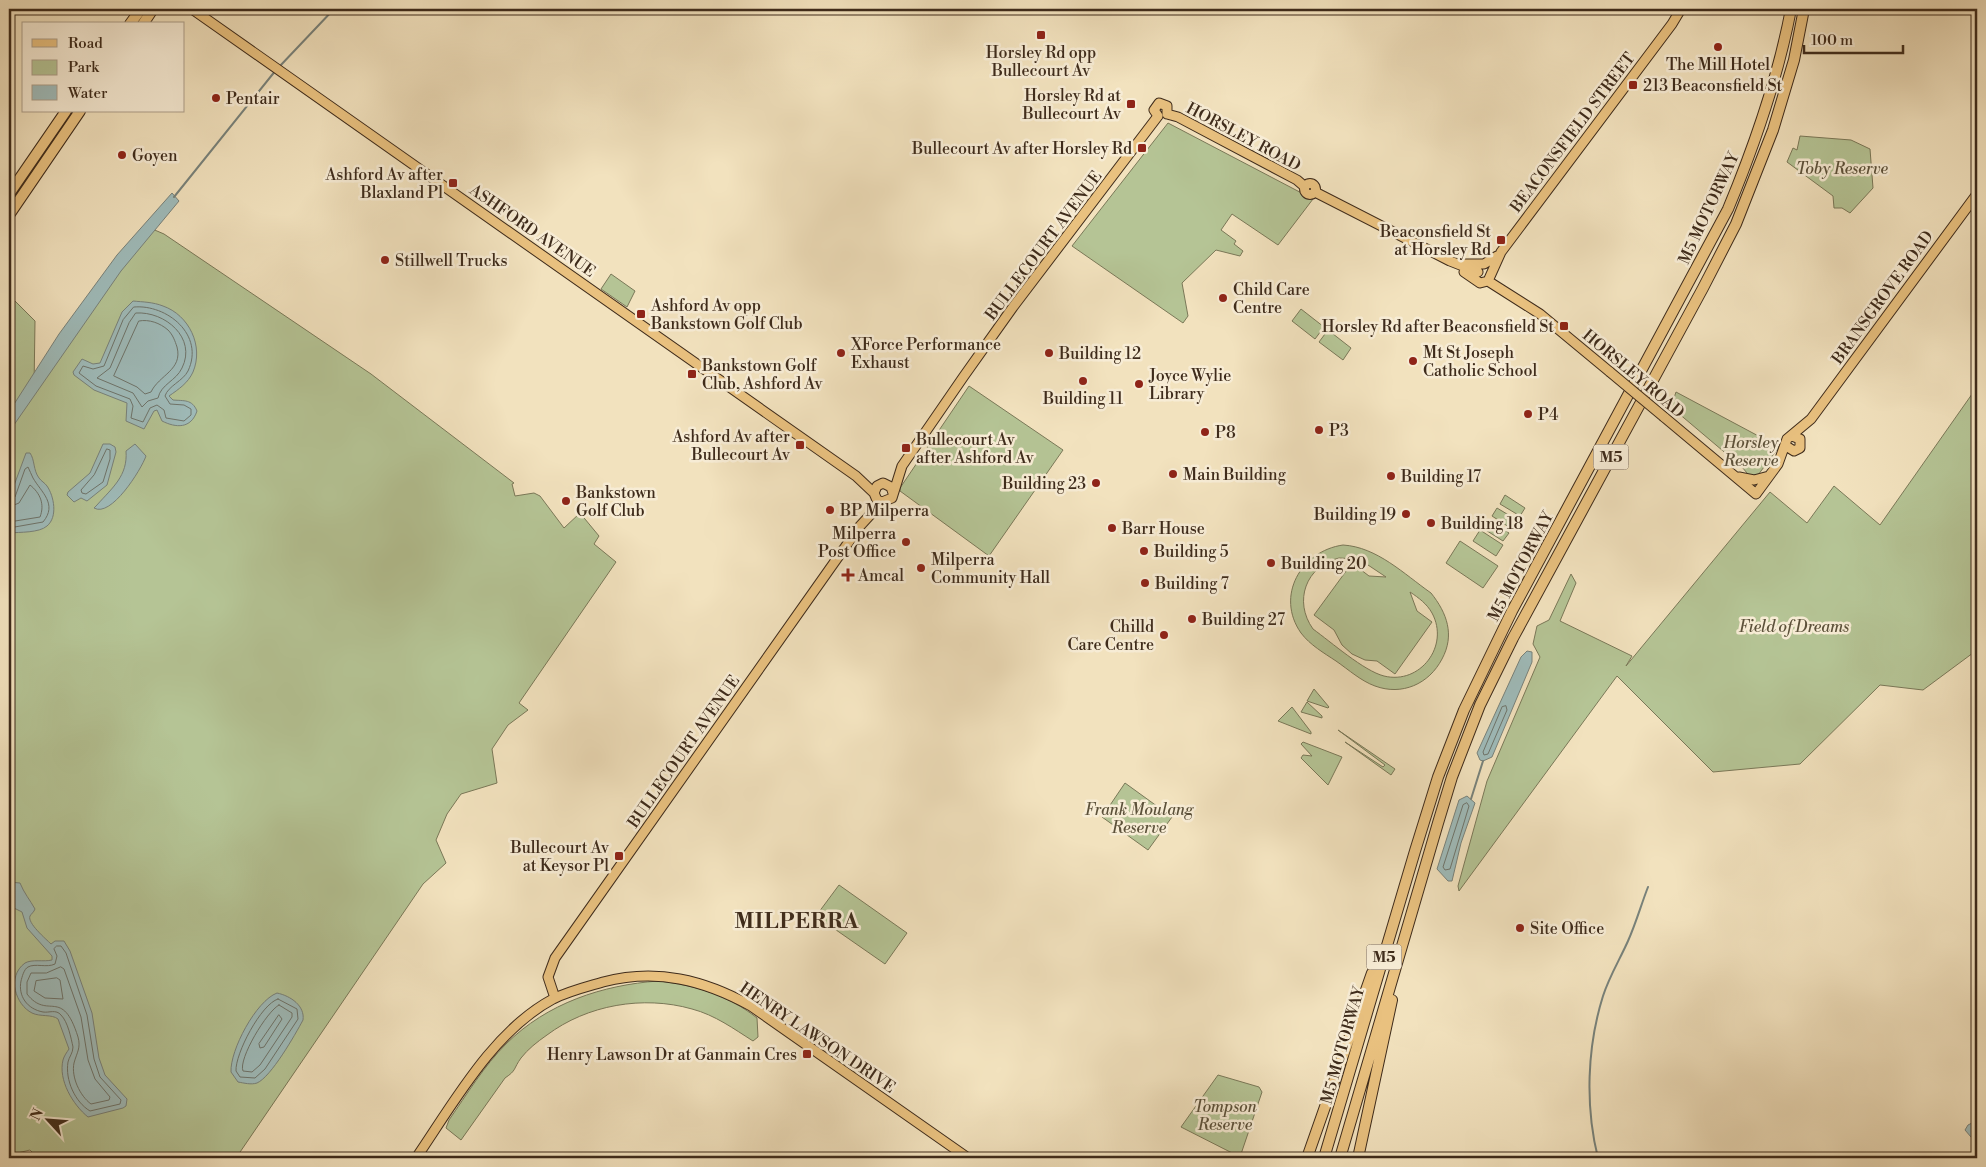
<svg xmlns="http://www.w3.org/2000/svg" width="1986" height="1167" font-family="'Libre Bodoni',serif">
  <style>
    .green { fill: #b5c495; stroke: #7a7858; fill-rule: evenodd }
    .water { fill: #9fbcbb; stroke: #78827b }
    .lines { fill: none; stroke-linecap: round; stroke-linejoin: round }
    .shore { stroke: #6e746b; stroke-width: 1 }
    .stream { stroke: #78827b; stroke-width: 2 }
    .major-casing { stroke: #3e2b1b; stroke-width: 11 }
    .highway-casing { stroke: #3e2b1b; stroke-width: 12 }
    .major { stroke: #e9c17f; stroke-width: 9 }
    .highway { stroke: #e9c17f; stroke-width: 10 }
    .major-bridge-casing { stroke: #3e2b1b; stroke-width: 11; stroke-linecap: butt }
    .major-bridge { stroke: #e9c17f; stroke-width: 9 }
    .poi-dot { fill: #8f2418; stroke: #f7ecd5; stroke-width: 2 }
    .labels { text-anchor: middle; stroke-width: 5; stroke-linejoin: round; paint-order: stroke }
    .shield { fill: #f7ecd5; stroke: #766553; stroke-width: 1 }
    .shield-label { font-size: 15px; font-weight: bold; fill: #3e2b1b }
    .poi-label { font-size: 16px; fill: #3e2b1b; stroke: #f7ecd5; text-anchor: start }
    .street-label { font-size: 16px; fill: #3e2b1b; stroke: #f7ecd5 }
    .park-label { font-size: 16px; font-style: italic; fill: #5c513a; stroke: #f7ecd5 }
    .district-label { font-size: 21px; font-weight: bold; letter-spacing: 1px; fill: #3e2b1b; stroke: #f7ecd5 }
  </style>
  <rect width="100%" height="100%" fill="#f2e2be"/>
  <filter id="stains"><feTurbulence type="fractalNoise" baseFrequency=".004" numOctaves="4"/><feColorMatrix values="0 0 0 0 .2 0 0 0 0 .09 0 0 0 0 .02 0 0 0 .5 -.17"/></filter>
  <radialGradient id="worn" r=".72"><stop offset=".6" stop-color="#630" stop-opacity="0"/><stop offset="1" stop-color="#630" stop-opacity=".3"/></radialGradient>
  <!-- green -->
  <path class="green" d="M36,9L40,11L69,9L63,13L38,14Z
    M1168,123L1313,199L1278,245L1232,214L1221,230L1236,241L1234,244L1243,251L1240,256L1216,250L1182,283L1188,316L1183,323L1072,246Z
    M1800,136L1851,140L1870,149L1873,188L1850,213L1842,208H1834L1833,196L1787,162L1793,148L1797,150Z
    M150,228L164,234L371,374L514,483L512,484L515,496L534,493L540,496L564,528L580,513L599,536L594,544L616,562L519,703L528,710L508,725L492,749L497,783L461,794L447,814L436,840L446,863L423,884L236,1158H38L30,1150L9,1155V295L35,321L34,389Z
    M611,274L635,291L627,307L601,289Z
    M1301,309L1324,327L1315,339L1292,321Z
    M1328,330L1351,348L1343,360L1319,342Z
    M969,386L1063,450L989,556L900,491V488Z
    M1977,387V650L1923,690L1880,685L1800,764L1713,772L1617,676L1459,891L1458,886L1487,781L1540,657L1533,644L1537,626L1549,620L1571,574L1576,583L1560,621L1632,656L1626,666L1770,492L1807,523L1834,486L1880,525Z
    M1676,392L1779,447L1755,479H1752L1742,467L1671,407Z
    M1505,495L1525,508L1520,516L1500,504Z
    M1497,508L1517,520L1512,529L1492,516Z
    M1489,520L1509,533L1503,541L1484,529Z
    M1480,530L1503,545L1496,556L1473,541Z
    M1460,541L1498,566L1483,588L1446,563Z
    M1343,545C1377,547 1404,574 1431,593C1447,613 1455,635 1442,659C1429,684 1402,696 1375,686C1361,681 1349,670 1336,661C1324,653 1310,645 1301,633C1275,596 1301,551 1343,545ZM1339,558L1359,559L1386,577L1369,576L1352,563L1314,615L1334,630L1342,645L1352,654L1365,660L1377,661L1395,674L1432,622L1417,611L1410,592C1419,598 1427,604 1432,613C1450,646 1420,685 1384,676C1364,671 1331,642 1313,629C1293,601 1306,566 1339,558Z
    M1314,689L1329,707L1328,708L1307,701Z
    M1307,702L1322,716V718L1301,712Z
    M1292,707L1311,732V734L1278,721Z
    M1338,730L1395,769L1391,775L1345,742L1383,767L1385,765Z
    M1303,742L1342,757L1328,785L1301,758L1303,755L1312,756L1301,744Z
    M1125,783L1172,817L1148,850L1102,817Z
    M839,885L907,933L885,964L816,916Z
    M658,981C695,985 728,995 757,1018L758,1037L753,1041C734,1029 715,1015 692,1009C643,995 587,1005 547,1035C537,1042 528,1049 521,1058C513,1069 517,1070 505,1078L461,1140L446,1128L449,1120C467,1094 484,1066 506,1044C547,1003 603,985 658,981Z
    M1218,1075L1259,1087L1262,1092L1240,1157L1181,1127Z"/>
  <!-- water -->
  <path class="water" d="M172,193L179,201L121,271L9,432V412L59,334L117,255Z
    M133,301C143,302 153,302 163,306C189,315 204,346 193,372C188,383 179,389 169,396L173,400C184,401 192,399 197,411C191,429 176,428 162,421L157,410L154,411L144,429L126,421L127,403L94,390L74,375L73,372L82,359L93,364L100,363L122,312Z
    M103,444H110L115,447L116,452L107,485L87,501L81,498L74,502L67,495L68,492L90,473Z
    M135,444L146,456C141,470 111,518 94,508L97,505C112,488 128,476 126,451Z
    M26,453H30C35,460 33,470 39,478C41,481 45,483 47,486C54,496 58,517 47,526C39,533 20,532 9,533V499Z
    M1527,651L1532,652V662L1492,757L1483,761L1480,760L1477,753L1521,657Z
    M1467,796L1475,803L1461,843L1452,881H1448L1437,869L1459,800Z
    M9,882L20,883C24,893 30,900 35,909C34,912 31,914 30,916C27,923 46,939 51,944L55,941H64L70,951L92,1013L99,1058L105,1075L127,1099L126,1106L123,1108L88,1117C73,1105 58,1080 63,1060C64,1056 67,1052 69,1049L58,1019C52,1014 40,1017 32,1013C16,1005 6,977 25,963C32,959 44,962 52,960V956L27,928L22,912L10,906Z
    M277,993C291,996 305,1006 303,1020C295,1035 271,1077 257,1083C251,1085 244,1083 238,1082L231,1072C230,1050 256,1001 277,993Z
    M1974,1122H1977V1144L1965,1130L1968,1125Z"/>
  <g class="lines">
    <!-- shore -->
    <path class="shore" d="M134,307C167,304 205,335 188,371C183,381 168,386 165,396L170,404L184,405L191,409V415L184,421L166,418L164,410L157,405L150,408L143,422L131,418L133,406L130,399L96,386L79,373L83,366L93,369L104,366L123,320Z
      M136,313C165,311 197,338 182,368C176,381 161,384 158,398L148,401L142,407L133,393L97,378L110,368L129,323Z
      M139,321C149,319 160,323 168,330C173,335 175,341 177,347C183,370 159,375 151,392L145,394L137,387L114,376Z
      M107,449L110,450V459L103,482L86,494L82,493L81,490L94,475Z
      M9,500L15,497L25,469L28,467C30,471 31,474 33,478C41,492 58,504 43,522L9,528
      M9,507L19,503L30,485C40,493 45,504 40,517L9,522
      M1506,706L1507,710L1488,754L1484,755L1483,752L1502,707Z
      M1467,803L1469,806L1450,869L1445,870L1443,867L1463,805Z
      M57,946H61L66,953L87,1015L94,1059L100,1077L121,1100L120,1104L90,1111C75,1102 65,1080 68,1062C69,1057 73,1053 73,1047C71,1038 68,1022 61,1015C56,1009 49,1013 43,1012C27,1009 18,996 21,981C22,977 24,969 28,967C35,963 47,968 55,964L57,956L54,949Z
      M61,967L64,969L81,1017L88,1060L95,1079L110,1097L109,1100L91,1104C80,1096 71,1077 74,1063C77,1052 81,1048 78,1037C62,986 48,1021 27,994V982L31,973H46Z
      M57,978L60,980L63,999L45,998L34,991L36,981Z
      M278,999L297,1009L298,1019L265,1069L255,1078L240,1077L236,1071C235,1054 261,1004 278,999Z
      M279,1005L292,1013V1017L260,1065L252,1072L243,1071C238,1059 267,1011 279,1005Z
      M279,1015L282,1019L264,1047L260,1048L259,1044Z"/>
    <!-- stream -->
    <path class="stream" d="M279,67L334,9
      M174,197L276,70
      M1471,799L1483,761
      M1598,1158C1585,1106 1587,1047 1603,996C1609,977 1620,959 1628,941C1636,923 1641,905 1648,887"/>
    <!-- major casing -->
    <g class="major-casing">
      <path id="major" d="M192,9L856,476L874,493
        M1167,114L1178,117L1297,180L1304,186
        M1158,116L1154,110L1159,103L1167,106V114
        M1304.5 189a5.5 5.5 0 1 1 11 0a5.5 5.5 0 1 1-11 0Z
        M1315,192L1450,261L1478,272
        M1463,264H1484L1497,256
        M1464,272L1480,283L1488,281
        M1488,281L1501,252L1672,24L1681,9
        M1488,281L1540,314L1610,372
        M1664,417L1756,494L1778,464L1787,439L1811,419L1977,194
        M1786,446L1794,451L1800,448V439L1792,436
        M1739,477L1754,480L1769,476
        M893,493L891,487L883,483L877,486L874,493L877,500L882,502L892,498L902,466L964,376L1013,307L1158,116
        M555,998L548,977L555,958L860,526L882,502
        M416,1158C453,1104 493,1031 553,999C569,991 586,987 603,982C657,968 704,980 751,1006L968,1158"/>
    </g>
    <!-- highway casing -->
    <g class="highway-casing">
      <path id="highway" d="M130,24L141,9
        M143,24L153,9
        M9,194L66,111
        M9,215L80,111
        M1307,1158L1372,973
        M1324,1158L1415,851L1438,777L1464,710L1512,611L1728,209C1755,144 1778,78 1791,9
        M1340,1158L1438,823L1452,777L1480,705L1513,638L1703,288L1736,224L1773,130L1794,60L1804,9
        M1358,1158L1392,1000"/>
    </g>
    <!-- major -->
    <use href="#major" class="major"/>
    <!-- highway -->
    <use href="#highway" class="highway"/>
    <!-- major-bridge casing -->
    <g class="major-bridge-casing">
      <path id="major-bridge" d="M1610,372L1664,417"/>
    </g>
    <!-- major-bridge -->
    <use href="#major-bridge" class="major-bridge"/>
  </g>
  <!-- markers -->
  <g class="poi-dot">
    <rect x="1036" y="30" width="10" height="10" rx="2.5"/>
    <circle cx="1718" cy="47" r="5"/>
    <rect x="1628" y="80" width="10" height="10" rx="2.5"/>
    <circle cx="216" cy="98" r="5"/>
    <rect x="1126" y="99" width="10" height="10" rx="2.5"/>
    <rect x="1137" y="143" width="10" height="10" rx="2.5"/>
    <circle cx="122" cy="155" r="5"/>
    <rect x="448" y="178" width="10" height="10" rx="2.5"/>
    <rect x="1496" y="235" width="10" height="10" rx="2.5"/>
    <circle cx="385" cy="260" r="5"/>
    <circle cx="1223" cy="298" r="5"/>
    <rect x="636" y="309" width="10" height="10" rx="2.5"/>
    <rect x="1559" y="321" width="10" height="10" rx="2.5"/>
    <circle cx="841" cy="353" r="5"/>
    <circle cx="1049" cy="353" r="5"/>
    <circle cx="1413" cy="361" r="5"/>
    <rect x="687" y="369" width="10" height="10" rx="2.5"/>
    <circle cx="1083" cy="381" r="5"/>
    <circle cx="1139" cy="384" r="5"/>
    <circle cx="1528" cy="414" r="5"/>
    <circle cx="1319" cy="430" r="5"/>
    <circle cx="1205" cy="432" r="5"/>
    <rect x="795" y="440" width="10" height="10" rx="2.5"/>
    <rect x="901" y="443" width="10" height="10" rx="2.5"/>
    <circle cx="1173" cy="474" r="5"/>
    <circle cx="1391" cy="476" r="5"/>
    <circle cx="1096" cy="483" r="5"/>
    <circle cx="566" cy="501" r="5"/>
    <circle cx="830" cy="510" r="5"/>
    <circle cx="1406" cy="514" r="5"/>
    <circle cx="1431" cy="523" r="5"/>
    <circle cx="1112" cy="528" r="5"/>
    <circle cx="906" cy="542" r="5"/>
    <circle cx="1144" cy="551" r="5"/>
    <circle cx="1271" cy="563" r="5"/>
    <circle cx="921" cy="568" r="5"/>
    <path d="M845.5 567.5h5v5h5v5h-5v5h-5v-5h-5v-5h5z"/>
    <circle cx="1145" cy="583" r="5"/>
    <circle cx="1192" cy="619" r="5"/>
    <circle cx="1164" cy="635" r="5"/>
    <rect x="614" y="851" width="10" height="10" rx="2.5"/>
    <circle cx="1520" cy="928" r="5"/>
    <rect x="802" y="1049" width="10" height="10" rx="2.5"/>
  </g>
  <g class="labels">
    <!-- shield labels -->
    <g class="shield">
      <rect x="1593.5" y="444.5" width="35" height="25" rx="4"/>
      <rect x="1366.5" y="944.5" width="35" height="25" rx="4"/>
    </g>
    <g class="shield-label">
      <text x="1611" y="462">M5</text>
      <text x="1384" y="962">M5</text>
    </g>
    <!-- poi labels -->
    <g class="poi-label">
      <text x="1041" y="58" text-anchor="middle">Horsley Rd opp<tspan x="1041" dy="18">Bullecourt Av</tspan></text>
      <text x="1718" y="70" text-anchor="middle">The Mill Hotel</text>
      <text x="1643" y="91">213 Beaconsfield St</text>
      <text x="1121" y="101" text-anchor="end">Horsley Rd at<tspan x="1121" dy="18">Bullecourt Av</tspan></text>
      <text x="226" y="104">Pentair</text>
      <text x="1132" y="154" text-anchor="end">Bullecourt Av after Horsley Rd</text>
      <text x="132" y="161">Goyen</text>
      <text x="443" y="180" text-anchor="end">Ashford Av after<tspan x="443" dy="18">Blaxland Pl</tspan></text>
      <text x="1491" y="237" text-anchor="end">Beaconsfield St<tspan x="1491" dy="18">at Horsley Rd</tspan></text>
      <text x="395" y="266">Stillwell Trucks</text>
      <text x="1233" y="295">Child Care<tspan x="1233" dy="18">Centre</tspan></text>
      <text x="651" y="311">Ashford Av opp<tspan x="651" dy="18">Bankstown Golf Club</tspan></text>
      <text x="1554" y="332" text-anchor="end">Horsley Rd after Beaconsfield St</text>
      <text x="851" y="350">XForce Performance<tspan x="851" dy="18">Exhaust</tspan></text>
      <text x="1423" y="358">Mt St Joseph<tspan x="1423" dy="18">Catholic School</tspan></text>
      <text x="1059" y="359">Building 12</text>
      <text x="702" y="371">Bankstown Golf<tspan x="702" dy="18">Club, Ashford Av</tspan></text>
      <text x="1149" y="381">Joyce Wylie<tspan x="1149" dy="18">Library</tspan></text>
      <text x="1083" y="404" text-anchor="middle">Building 11</text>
      <text x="1538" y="420">P4</text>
      <text x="1329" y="436">P3</text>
      <text x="1215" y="438">P8</text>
      <text x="790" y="442" text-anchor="end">Ashford Av after<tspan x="790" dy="18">Bullecourt Av</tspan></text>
      <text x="916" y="445">Bullecourt Av<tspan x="916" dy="18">after Ashford Av</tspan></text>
      <text x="1183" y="480">Main Building</text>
      <text x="1401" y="482">Building 17</text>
      <text x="1086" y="489" text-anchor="end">Building 23</text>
      <text x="576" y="498">Bankstown<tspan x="576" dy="18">Golf Club</tspan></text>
      <text x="840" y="516">BP Milperra</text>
      <text x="1396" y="520" text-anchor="end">Building 19</text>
      <text x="1441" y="529">Building 18</text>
      <text x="1122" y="534">Barr House</text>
      <text x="896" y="539" text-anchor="end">Milperra<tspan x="896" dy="18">Post Office</tspan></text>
      <text x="1154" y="557">Building 5</text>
      <text x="931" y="565">Milperra<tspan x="931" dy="18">Community Hall</tspan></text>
      <text x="1281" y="569">Building 20</text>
      <text x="858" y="581">Amcal</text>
      <text x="1155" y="589">Building 7</text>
      <text x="1202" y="625">Building 27</text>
      <text x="1154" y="632" text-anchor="end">Chilld<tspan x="1154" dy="18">Care Centre</tspan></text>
      <text x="609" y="853" text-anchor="end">Bullecourt Av<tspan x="609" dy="18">at Keysor Pl</tspan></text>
      <text x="1530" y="934">Site Office</text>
      <text x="797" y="1060" text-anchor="end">Henry Lawson Dr at Ganmain Cres</text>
    </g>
    <!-- street labels -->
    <g class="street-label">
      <text transform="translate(1572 132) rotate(-53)" y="6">BEACONSFIELD STREET</text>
      <text transform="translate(1244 136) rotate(28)" y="6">HORSLEY ROAD</text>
      <text transform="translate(1708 208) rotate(-65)" y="6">M5 MOTORWAY</text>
      <text transform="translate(533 230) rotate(35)" y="6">ASHFORD AVENUE</text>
      <text transform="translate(1043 245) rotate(-53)" y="6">BULLECOURT AVENUE</text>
      <text transform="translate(1882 297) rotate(-54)" y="6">BRANSGROVE ROAD</text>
      <text transform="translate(1634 373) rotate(40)" y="6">HORSLEY ROAD</text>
      <text transform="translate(1520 566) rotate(-62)" y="6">M5 MOTORWAY</text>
      <text transform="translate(683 751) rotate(-55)" y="6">BULLECOURT AVENUE</text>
      <text transform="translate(818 1037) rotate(34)" y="6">HENRY LAWSON DRIVE</text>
      <text transform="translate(1342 1045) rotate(-74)" y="6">M5 MOTORWAY</text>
    </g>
    <!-- park labels -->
    <g class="park-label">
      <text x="1842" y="174">Toby Reserve</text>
      <text x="1751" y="448">Horsley<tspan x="1751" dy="18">Reserve</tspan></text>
      <text x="1794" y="632">Field of Dreams</text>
      <text x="1139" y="815">Frank Moulang<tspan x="1139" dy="18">Reserve</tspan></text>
      <text x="1225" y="1112">Tompson<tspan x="1225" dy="18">Reserve</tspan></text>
    </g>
    <!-- district labels -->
    <g class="district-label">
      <text x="797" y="928">MILPERRA</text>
    </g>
  </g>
  <!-- margin -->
  <rect width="1986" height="1167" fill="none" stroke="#f2e2be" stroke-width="30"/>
  <rect x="10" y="10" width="1966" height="1147" fill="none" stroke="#3e2b1b" stroke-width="2.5"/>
  <rect x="15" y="15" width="1956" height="1137" fill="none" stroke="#3e2b1b"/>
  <!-- legend -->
  <rect x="22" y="22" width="162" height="90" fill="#f7ecd5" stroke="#ad9f8b"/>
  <rect x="32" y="39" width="25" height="8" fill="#e9c17f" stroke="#ad9f8b"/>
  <text x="68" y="48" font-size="15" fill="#3e2b1b">Road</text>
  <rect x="32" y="60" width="25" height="15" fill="#b5c495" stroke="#ad9f8b"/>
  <text x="68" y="72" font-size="15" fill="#3e2b1b">Park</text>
  <rect x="32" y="85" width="25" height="15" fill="#9fbcbb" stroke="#ad9f8b"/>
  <text x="68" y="98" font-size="15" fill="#3e2b1b">Water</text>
  <!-- north arrow -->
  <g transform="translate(48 1120) rotate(296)" stroke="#f7ecd5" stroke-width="4" paint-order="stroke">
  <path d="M0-4L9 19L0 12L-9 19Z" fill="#3e2b1b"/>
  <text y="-8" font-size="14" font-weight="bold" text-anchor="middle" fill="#3e2b1b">N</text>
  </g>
  <!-- scale -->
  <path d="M1804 45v8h99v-8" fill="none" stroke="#3e2b1b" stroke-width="2.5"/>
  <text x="1811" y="45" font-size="15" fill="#3e2b1b" stroke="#f7ecd5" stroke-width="4" paint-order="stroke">100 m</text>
  <rect width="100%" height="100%" filter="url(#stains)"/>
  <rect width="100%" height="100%" fill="url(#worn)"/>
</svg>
